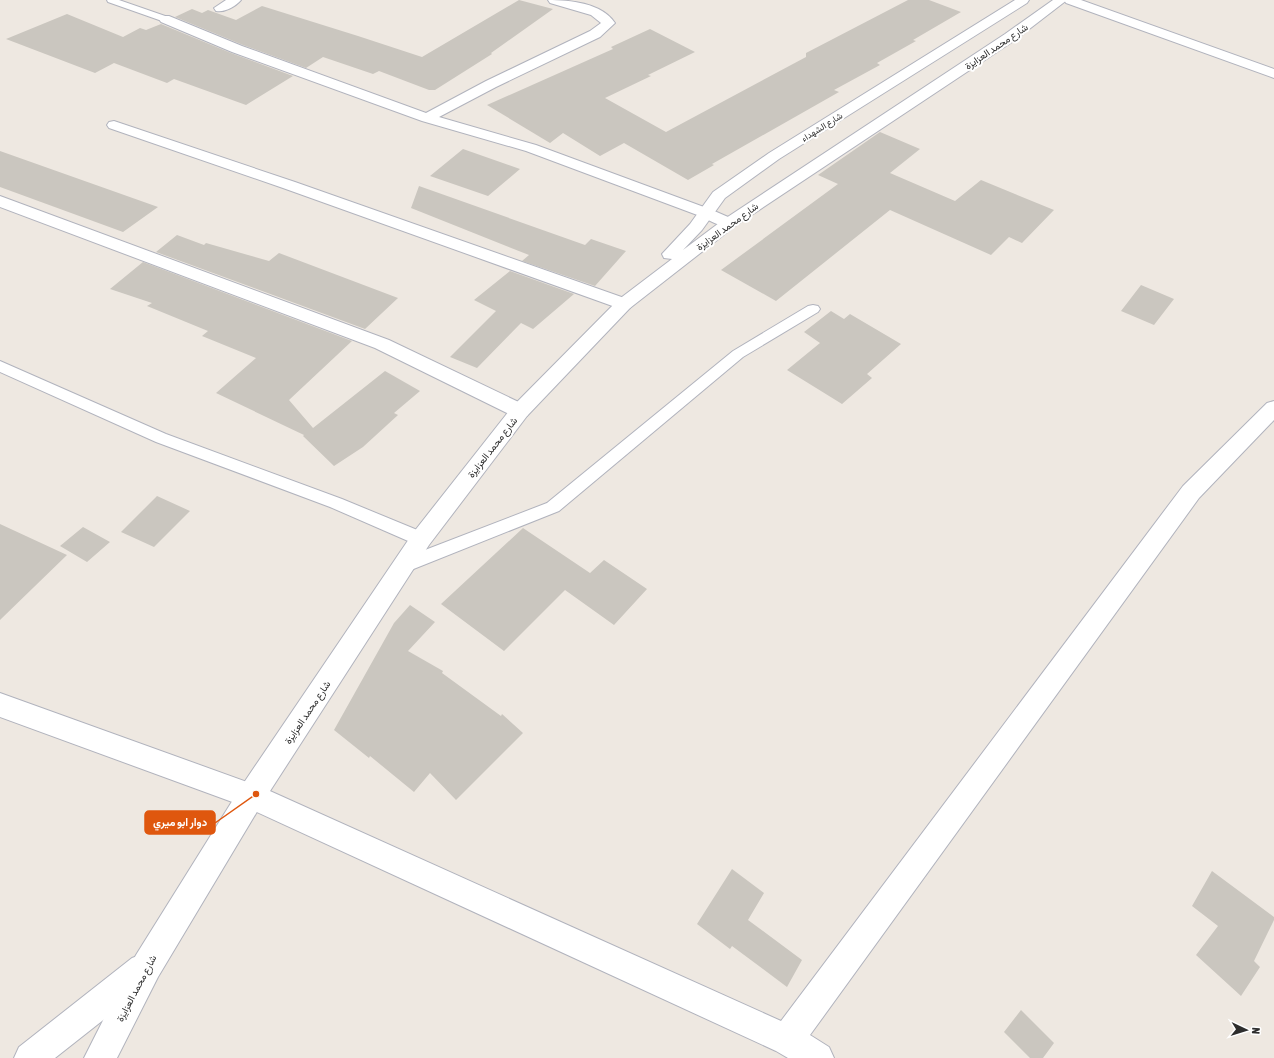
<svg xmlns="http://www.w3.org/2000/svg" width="1274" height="1058" font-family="'Asap Condensed',Vazirmatn,sans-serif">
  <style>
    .building { fill: #cac6bf }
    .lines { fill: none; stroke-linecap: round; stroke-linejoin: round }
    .lane-casing { stroke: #b1b3bd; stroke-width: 2 }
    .street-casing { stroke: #b1b3bd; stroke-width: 2 }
    .secondary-casing { stroke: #b1b3bd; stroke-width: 2 }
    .lane { fill: #fff; fill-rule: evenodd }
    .street { fill: #fff; fill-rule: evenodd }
    .secondary { fill: #fff; fill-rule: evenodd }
    .labels { text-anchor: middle; stroke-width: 4; stroke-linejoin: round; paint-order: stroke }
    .far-street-label { font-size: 9px; fill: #2d2d2d; stroke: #fff }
    .street-label { font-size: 10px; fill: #2d2d2d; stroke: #fff }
    .leader { fill: none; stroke: #df570e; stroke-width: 1.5 }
    .callout-dot { fill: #df570e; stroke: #fff; stroke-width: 1.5 }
    .callout { fill: #df570e; stroke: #df570e; stroke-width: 1.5 }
    .callout-label { font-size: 11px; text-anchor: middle; font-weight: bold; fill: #fff }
  </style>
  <rect width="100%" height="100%" fill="#eee8e1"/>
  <!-- building -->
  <path class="building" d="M519,0L553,9L491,53L492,54L435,90H429L379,71L373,74L323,57L306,68L243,45L175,17L192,9L202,13L208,10L236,20L262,6L358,36L422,57Z
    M908,0H929L961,12L913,40L916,41L877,63L880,65L834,90L839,92L712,164L714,165L688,180L624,143L600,156L563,133L550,143L487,105L613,49L611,47L650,29L695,52L648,75L651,76L605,98L666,132L806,57V53Z
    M67,14L123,37L140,28L146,30L161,24L231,53L293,76L246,105L174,79L167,83L114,63L95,73L6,39Z
    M880,132L920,149L890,173L955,201L981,180L1054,210L1022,243L1009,237L991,255L890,210L776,301L721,270L838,184L818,175Z
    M463,149L520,169L488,196L430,176Z
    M0,151L158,207L123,232L0,187Z
    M419,186L585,245L591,239L626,251L595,286L522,261L529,255L411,208Z
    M177,235L204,245L206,243L269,261L279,253L398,298L365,329L156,252Z
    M143,262L352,341L289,400L313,428L385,371L420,391L394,413L398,415L363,447L334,466L303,436L304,435L216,393L256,358L202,336L208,331L147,306L152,303L110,289Z
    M510,271L574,294L533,329L521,323L477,368L450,357L496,311L474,300Z
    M1141,285L1174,299L1154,325L1121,311Z
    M831,311L844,319L850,314L901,344L867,374L872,378L842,404L787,370L820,343L804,332Z
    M157,496L190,511L154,547L121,532Z
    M0,524L67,555L0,620Z
    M83,527L110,542L87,562L60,546Z
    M523,528L590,573L604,560L647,589L614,625L565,590L504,651L441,604Z
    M410,605L435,622L408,651L443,671L442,673L501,716L502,714L523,733L456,800L430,773L414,792L370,756L369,758L334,730L394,623Z
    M732,869L764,893L748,920L802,960L787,987L732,946L730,949L697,924Z
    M1212,871L1274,917V920L1254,961L1260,967L1241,996L1196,955L1218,926L1192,906Z
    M1021,1010L1054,1043L1043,1058H1030L1004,1032Z"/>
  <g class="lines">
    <!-- lane casing -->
    <g class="lane-casing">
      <path id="lane" d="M107,0H119L168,17L170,19L168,21H162L108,2Z
        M813,305L818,306L820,309L818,312L743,357L559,511L411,570L405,572L399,570L397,565L399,560L547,503L733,351L808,306Z
        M0,361L166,434L342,499L427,534L429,539L427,544L421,546L415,544L330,507L156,442L0,372Z"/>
    </g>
    <!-- street casing -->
    <g class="street-casing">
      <path id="street" d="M226,0H241C236,6 224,13 216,11L214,8Z
        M548,0C570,0 602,3 615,23L600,37L496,87L439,117L536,145L712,210L735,220L737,223L735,226C723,229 711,221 700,216L526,151L422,121L232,52L161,22L159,19L161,16H169L242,46L426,113L486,81L590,31L601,23L591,15L550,3Z
        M1064,0H1081L1274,69V78L1066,3Z
        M114,121L295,182L630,300L633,304L630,308L624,310L618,308L283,188L109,128L107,125L109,122Z
        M0,196L389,340L527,406L530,411L527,416L520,418L513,416L375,348L0,207Z
        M1274,401V420L1199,498L810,1035L829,1047L834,1058H788L776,1051L246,807L0,717V693L261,787L781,1021L1183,486L1267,403Z
        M143,954L154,958L158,969L154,980L55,1058H14L19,1047L132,958Z"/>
    </g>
    <!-- secondary casing -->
    <g class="secondary-casing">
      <path id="secondary" d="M1015,0H1029L1027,3L779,159L725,198L702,230L683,250L723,220L1005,34L1053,0H1067L1015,40L735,226L630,308L527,416L429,545L261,805L158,977L117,1058H84L136,955L241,787L413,533L513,406L618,300L672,259L664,258L662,254L690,224L713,192L769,153Z"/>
    </g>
    <!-- lane -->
    <use href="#lane" class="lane"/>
    <!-- street -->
    <use href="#street" class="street"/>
    <!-- secondary -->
    <use href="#secondary" class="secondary"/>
  </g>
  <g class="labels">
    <!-- far-street labels -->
    <g class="far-street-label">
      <text transform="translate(822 127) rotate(-32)" y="3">شارع الشهداء</text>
    </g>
    <!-- street labels -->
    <g class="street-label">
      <text transform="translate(996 46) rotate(-34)" y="4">شارع محمد العزايزة</text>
      <text transform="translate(727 226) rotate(-36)" y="4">شارع محمد العزايزة</text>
      <text transform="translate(492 447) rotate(-52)" y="4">شارع محمد العزايزة</text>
      <text transform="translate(307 712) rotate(-56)" y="4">شارع محمد العزايزة</text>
      <text transform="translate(136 988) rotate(-62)" y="4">شارع محمد العزايزة</text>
    </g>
  </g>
  <!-- callouts -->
  <path class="leader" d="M256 794L215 823"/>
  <circle class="callout-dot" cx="256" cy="794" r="4"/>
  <rect class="callout" x="145" y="811" width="70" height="23" rx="4"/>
  <g class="callout-label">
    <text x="180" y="826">دوار ابو ميري</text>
  </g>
  <!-- north arrow -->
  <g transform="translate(1246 1030) rotate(94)" stroke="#ffffff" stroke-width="3" paint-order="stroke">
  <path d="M0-3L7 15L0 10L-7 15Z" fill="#2d2d2d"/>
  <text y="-6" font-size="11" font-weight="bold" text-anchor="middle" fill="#2d2d2d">N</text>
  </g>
</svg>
